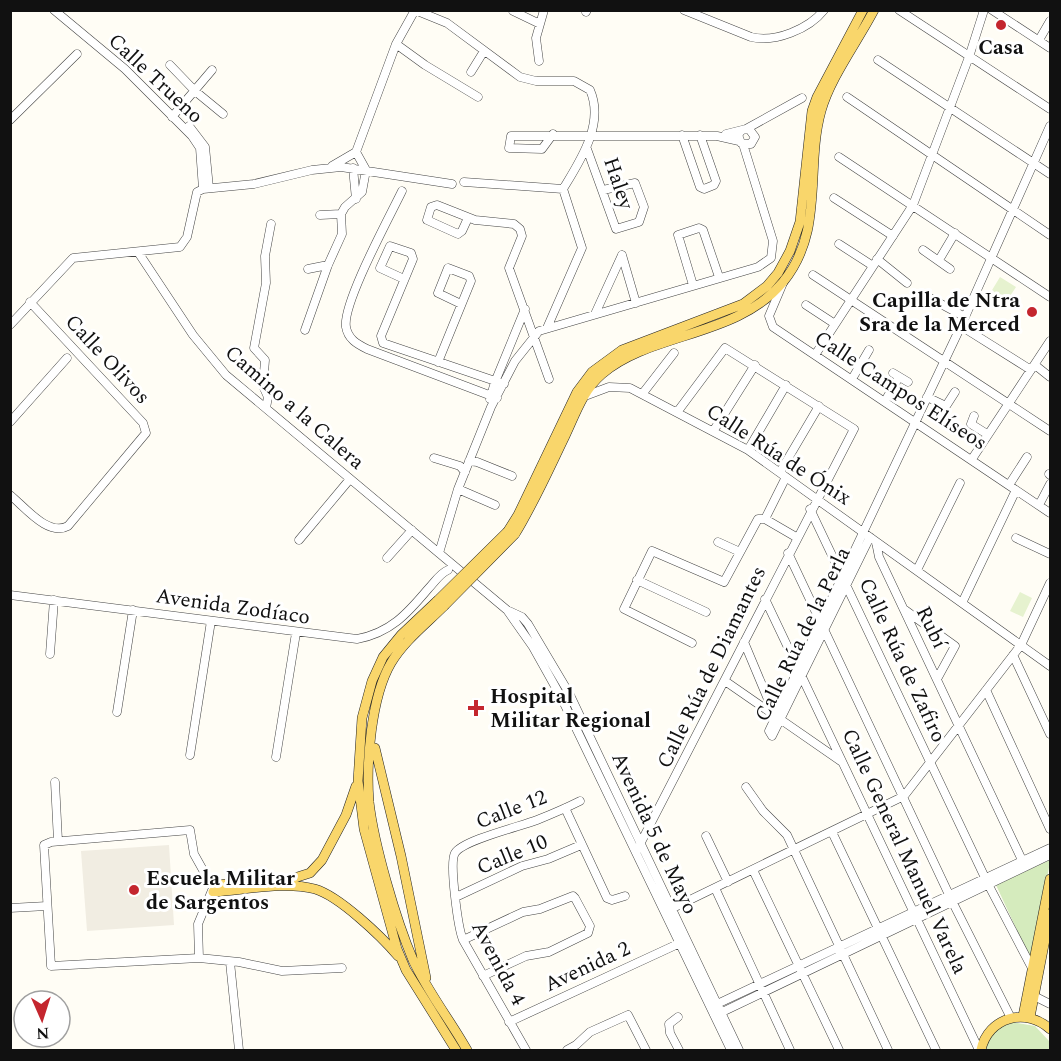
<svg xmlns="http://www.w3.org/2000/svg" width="1061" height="1061" font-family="Spectral,serif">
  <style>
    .green { fill: #d5ebbd }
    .pitch { fill: #e6f2cf }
    .plaza { fill: #f1ede2 }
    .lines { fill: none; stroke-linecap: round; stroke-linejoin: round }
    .minor-casing { stroke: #444; stroke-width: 9 }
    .major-casing { stroke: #222; stroke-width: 10 }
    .minor { stroke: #fff; stroke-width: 8 }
    .major { stroke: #f9d66b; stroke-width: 9 }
    .major-bridge-casing { stroke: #222; stroke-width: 10; stroke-linecap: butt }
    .major-bridge { stroke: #f9d66b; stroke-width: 9 }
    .poi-dot { fill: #c4262e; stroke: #fff; stroke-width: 2 }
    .labels { text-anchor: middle; stroke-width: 6; stroke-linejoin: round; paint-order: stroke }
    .poi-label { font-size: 21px; font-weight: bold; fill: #111; stroke: #fff; text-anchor: start }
    .street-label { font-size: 21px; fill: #111; stroke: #fff }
  </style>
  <rect width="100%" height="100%" fill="#fffdf5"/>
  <!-- green -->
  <path class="green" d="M1050,860V862L1032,959L1027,952L996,885Z
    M1012,1022L1035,1026L1050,1042V1050H983C987,1036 998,1026 1012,1022Z"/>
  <!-- pitch -->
  <path class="pitch" d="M1000,277L1016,287L1001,310L986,300Z
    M1020,592L1032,598L1023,617L1010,611Z"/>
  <!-- plaza -->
  <path class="plaza" d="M169,845L174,925L87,931L81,851Z"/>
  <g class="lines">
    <!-- minor casing -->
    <g class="minor-casing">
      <path id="minor" d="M54,10L125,69L192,136L200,148L203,189
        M415,10L447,23L520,77L536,81H574L590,90C605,124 580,161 563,189
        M684,10L751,37C775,43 809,29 824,10
        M899,10L1050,109
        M992,10L1050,48
        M513,11L540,24
        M586,12L587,10
        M1039,40L1050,21
        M396,44L425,65L478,97
        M878,60L1050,174
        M539,61L536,38L544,10
        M170,65L195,91L223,114
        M471,72L484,51
        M847,97L1050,235
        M172,117L212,70
        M10,120L77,54
        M189,126L205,147L209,188
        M746,129L802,98
        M553,134L542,149L509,148L511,136H717L739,141
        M726,134L746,129H749L755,137L751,144L741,143L738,135L741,131
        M682,135L700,187L704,189L714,185L716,181L700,135
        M587,149L616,229L639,222L644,207L635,183L603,190
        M839,157L1050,297
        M332,166L356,152L396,44L415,10
        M353,168L356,199
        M464,182L563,189
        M203,189L254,184L312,170L341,167L452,184
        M402,191C390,216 342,304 346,327C348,339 357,344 367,349L497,398
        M834,198L893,236
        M320,215L341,214L345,207L362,192L366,170L356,152
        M468,218L462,231L458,234L427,220L431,207L437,205L475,220L514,224L520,229L522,236L509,268L549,379
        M839,244L873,266
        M923,250L950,269
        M138,252L193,335L226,375L507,610L533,647L561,697L731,1050
        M622,255L636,303
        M877,259L907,283
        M939,260L955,233
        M308,269L328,265
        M813,275L1050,431
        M404,279L380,268L390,246L411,253L413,259L381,336L383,343L504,384
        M783,283L769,316L773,327L1050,513
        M693,285L678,235L699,228L703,230L719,277
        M930,298L965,317
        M806,305L835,324
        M595,314L622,255
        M10,325L73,258L180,247L187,237L197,192L203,189
        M961,326L1031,370
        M547,328L582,248L563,189
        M305,330L328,265L342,234L341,214
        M815,355L913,205L969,57L984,10
        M438,362L471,281L469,276L448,268L438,293L461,304
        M1035,365L1050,377
        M893,373L908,382
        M852,379L869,350
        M643,393L674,353
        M585,396L609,387L630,388L748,450L1050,666
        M927,397L946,406L955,392
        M490,399L495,382L525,309
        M885,401L899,377
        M266,408L268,397L263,386L265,360L254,348L266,283L265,256L271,224
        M974,416L971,424L987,434
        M10,422L67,358
        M714,430L755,365
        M748,450L786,385
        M434,458L460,466L465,472
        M972,459L1050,341
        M469,461L477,462L512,476
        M780,472L819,406
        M1049,474L1050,475
        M1009,485L1027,457
        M458,489L495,505
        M10,495C25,507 48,537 68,526L146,433L143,423L30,302
        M1039,505L1050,484
        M810,509L988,884L1033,970
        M765,519L786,477
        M870,537L772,736L769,731L961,326L1050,126
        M1016,538L1050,554
        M299,540L350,479
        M718,542L740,552
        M876,542L879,557L1022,860
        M439,553L458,489L491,407L515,361L539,331L758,267L771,258L773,241L743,144
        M788,553L952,901L1011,1018
        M387,558L412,530
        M917,570L960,483
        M637,580L706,612
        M10,595L357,639C390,633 407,614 428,589C435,582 439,574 448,570
        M765,599L979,1050
        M962,603L1016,490
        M905,610L955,646L937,679
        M509,611L522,617L528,624L569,693L739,1050
        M744,642L775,716
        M692,643L624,609L652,551L724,582L758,519H765L796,537
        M50,654L54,600
        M1013,655L1050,734
        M725,681L842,762
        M986,690L1050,829
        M117,712L133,610
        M190,755L211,621
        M276,757L296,633
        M55,782L58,841
        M746,787L763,811L787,835L888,1050
        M565,808L607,898L612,900L625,896
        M832,832L936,1050
        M706,836L728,882
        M636,852L854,429L725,348L678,411
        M753,870L839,1050
        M715,888L790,1050
        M456,897L522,866L548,859L581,845
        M10,908L47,906
        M671,909L904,796L1021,645L1050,583
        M463,940L523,912L540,909L573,896L575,898L590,926L588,933L549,952L526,956L483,976
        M199,958L198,924L213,888L194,854L190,830L51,842L44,845L51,966L199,958L239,962L282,971L342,968
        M230,962L239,1050
        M1034,996L1050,1004
        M715,1005L1050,848
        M718,1014L1050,855
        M678,1017L669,1024L670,1033L679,1050
        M509,1022L680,943
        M526,1050L463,940C458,928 449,862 455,853C463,840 522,826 537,820C552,814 566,808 580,801
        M567,1050L576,1045L590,1032L628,1015L646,1050"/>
    </g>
    <!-- major casing -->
    <g class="major-casing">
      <path id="major" d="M508,531L518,515L577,392L592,372L622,350L743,304L767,286L778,273L790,251L800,222L812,111L817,97L863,10
        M515,534C534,503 549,469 565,436C575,415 583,390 602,374C651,332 738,337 783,282C825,231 805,168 821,111C830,78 858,41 874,10
        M437,601L401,635L383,657L372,681L362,718L358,781L364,829L397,949L406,970L456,1050
        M444,606C426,624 404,641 391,663C371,697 366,763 369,802C374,845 396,920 413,960C428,992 450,1020 467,1050
        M375,748L401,856L426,978
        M213,885L288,880L310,873L322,860L346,815L356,786
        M213,892C245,890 284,881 315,889C339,896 381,936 398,956
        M1023,1016L1050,879
        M1030,1017L1050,914
        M981,1050C988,1017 1026,1007 1050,1029"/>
    </g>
    <!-- minor -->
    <use href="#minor" class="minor"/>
    <!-- major -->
    <use href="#major" class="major"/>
    <!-- major-bridge casing -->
    <g class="major-bridge-casing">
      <path id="major-bridge" d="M437,601L508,531
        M444,606L515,534"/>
    </g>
    <!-- major-bridge -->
    <use href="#major-bridge" class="major-bridge"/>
  </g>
  <!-- markers -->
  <g class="poi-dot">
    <circle cx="1001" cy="25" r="6"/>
    <circle cx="1032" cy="312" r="6"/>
    <path d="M473 699h6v6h6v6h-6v6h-6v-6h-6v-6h6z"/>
    <circle cx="134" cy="890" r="6"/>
  </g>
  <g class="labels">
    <!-- poi labels -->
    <g class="poi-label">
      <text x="1001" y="54" text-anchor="middle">Casa</text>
      <text x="1020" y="307" text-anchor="end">Capilla de Ntra<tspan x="1020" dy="24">Sra de la Merced</tspan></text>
      <text x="490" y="703">Hospital<tspan x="490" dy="24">Militar Regional</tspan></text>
      <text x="146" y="885">Escuela Militar<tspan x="146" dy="24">de Sargentos</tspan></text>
    </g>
    <!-- street labels -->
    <g class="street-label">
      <text transform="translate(156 78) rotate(43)" y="7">Calle Trueno</text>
      <text transform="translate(619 183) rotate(71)" y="7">Haley</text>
      <text transform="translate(108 359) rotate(47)" y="7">Calle Olivos</text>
      <text transform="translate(901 390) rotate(33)" y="7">Calle Campos Elíseos</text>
      <text transform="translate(295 407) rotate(41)" y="7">Camino a la Calera</text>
      <text transform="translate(779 454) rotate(33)" y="7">Calle Rúa de Ónix</text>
      <text transform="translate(233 606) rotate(8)" y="7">Avenida Zodíaco</text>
      <text transform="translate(932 627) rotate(64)" y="7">Rubí</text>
      <text transform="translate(802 634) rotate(-64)" y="7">Calle Rúa de la Perla</text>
      <text transform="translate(903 660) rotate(65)" y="7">Calle Rúa de Zafiro</text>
      <text transform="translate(711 667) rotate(-64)" y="7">Calle Rúa de Diamantes</text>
      <text transform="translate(511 809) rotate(-21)" y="7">Calle 12</text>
      <text transform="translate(655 833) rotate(65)" y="7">Avenida 5 de Mayo</text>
      <text transform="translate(905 851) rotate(65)" y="7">Calle General Manuel Varela</text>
      <text transform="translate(512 854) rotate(-22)" y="7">Calle 10</text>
      <text transform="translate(499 963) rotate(62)" y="7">Avenida 4</text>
      <text transform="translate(587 966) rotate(-25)" y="7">Avenida 2</text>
    </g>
  </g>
  <!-- border -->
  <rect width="1061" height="1061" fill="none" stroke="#111111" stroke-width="24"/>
  <!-- north arrow -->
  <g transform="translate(42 1019) rotate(177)"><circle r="28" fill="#ffffff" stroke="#a0a0a0" stroke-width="1.5"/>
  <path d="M0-4.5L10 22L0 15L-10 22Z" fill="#c4262e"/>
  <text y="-9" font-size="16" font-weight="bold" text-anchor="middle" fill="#111111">N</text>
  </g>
</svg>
